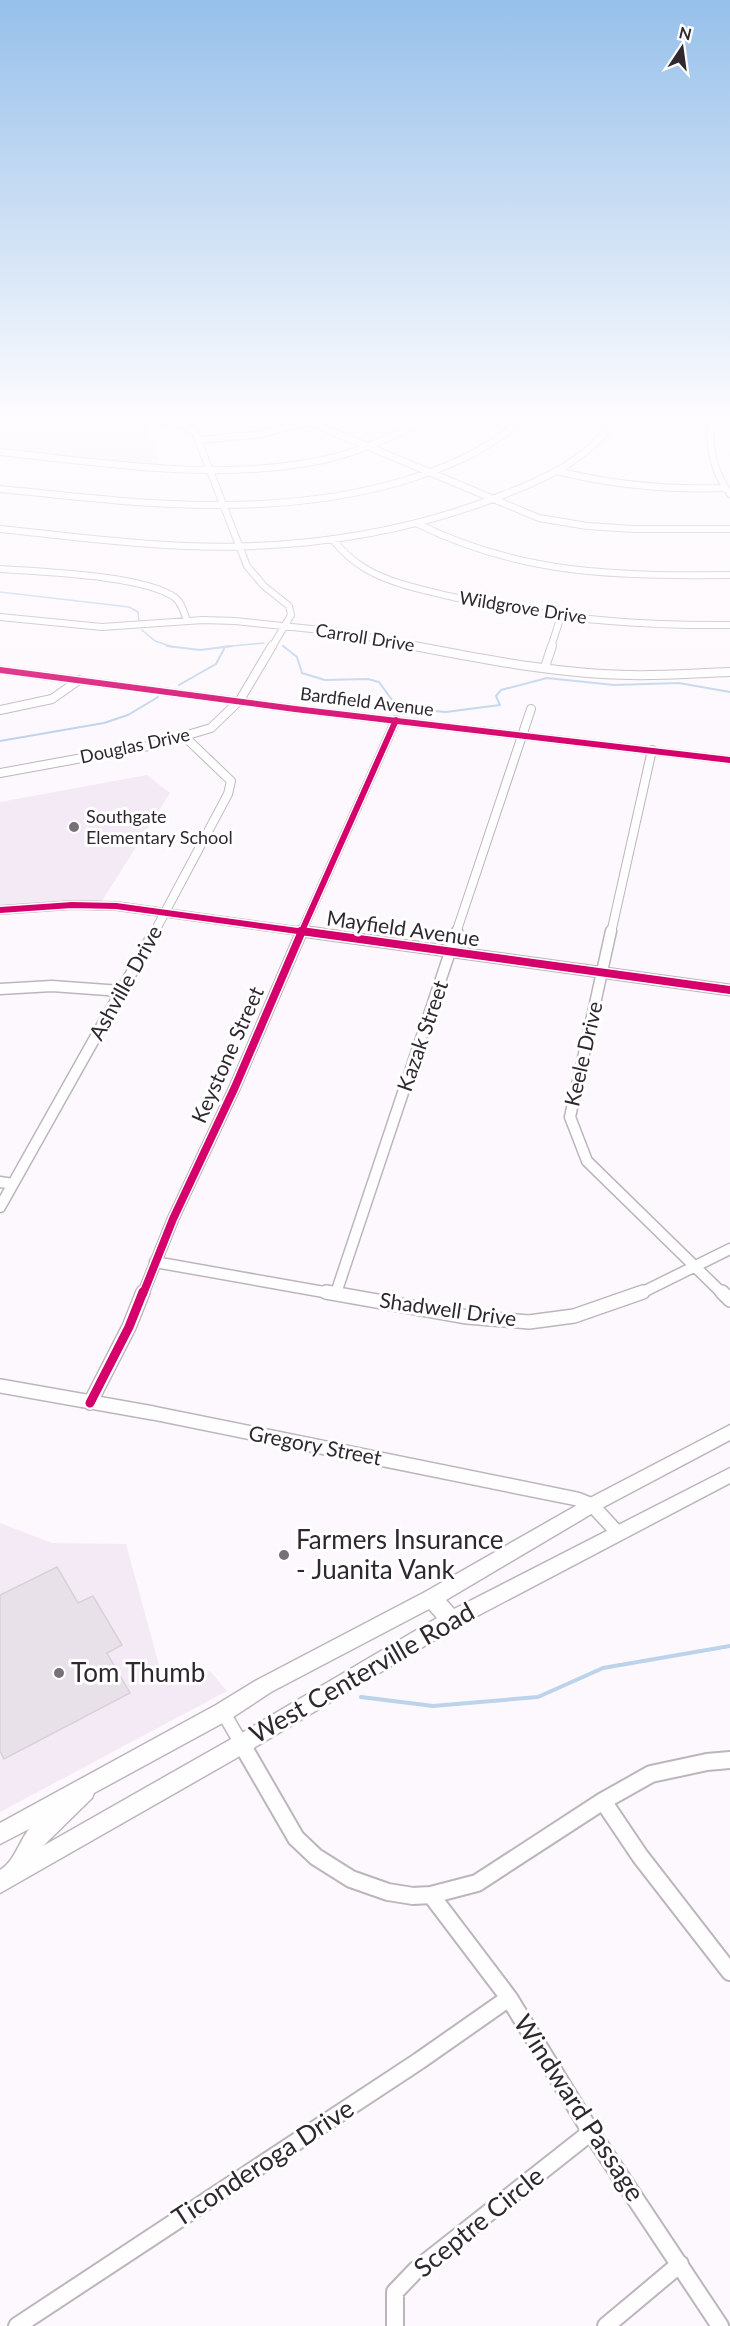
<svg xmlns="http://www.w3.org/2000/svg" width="730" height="2326" font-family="Lato,sans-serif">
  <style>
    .built { fill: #f4eaf5 }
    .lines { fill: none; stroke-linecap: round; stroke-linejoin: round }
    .stream-far2 { stroke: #bcd3ec; stroke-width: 1.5 }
    .stream-far1 { stroke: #bcd3ec; stroke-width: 2 }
    .stream { stroke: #bcd3ec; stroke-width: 4 }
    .building { fill: #e9e1ea; stroke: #d8d2d8; stroke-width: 1.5 }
    .street-far4-casing { stroke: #bcb6bc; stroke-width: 8 }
    .street-far3-casing { stroke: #bcb6bc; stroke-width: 10 }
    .street-far2-casing { stroke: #bcb6bc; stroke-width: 13 }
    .street-far1-casing { stroke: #bcb6bc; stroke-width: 16 }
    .street-casing { stroke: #bcb6bc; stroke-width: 20 }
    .secondary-casing { stroke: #bcb6bc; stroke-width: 3 }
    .street-far4 { stroke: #fffeff; stroke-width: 6 }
    .street-far3 { stroke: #fffeff; stroke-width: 8 }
    .street-far2 { stroke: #fffeff; stroke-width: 10 }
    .street-far1 { stroke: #fffeff; stroke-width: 13 }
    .street { stroke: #fffeff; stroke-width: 16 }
    .secondary { fill: #fffeff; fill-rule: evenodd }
    .cycleway-far2-casing { stroke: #fff; stroke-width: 9 }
    .cycleway-far1-casing { stroke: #fff; stroke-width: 11 }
    .cycleway-casing { stroke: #fff; stroke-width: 13 }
    .cycleway-far2 { stroke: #d6006c; stroke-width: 6 }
    .cycleway-far1 { stroke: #d6006c; stroke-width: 8 }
    .cycleway { stroke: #d6006c; stroke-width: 9 }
    .poi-dot { fill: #777177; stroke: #fff; stroke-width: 2 }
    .labels { text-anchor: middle; stroke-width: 6; stroke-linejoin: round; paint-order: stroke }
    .far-street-label { font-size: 18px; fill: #2f282f; stroke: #fff }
    .far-poi-label { font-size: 18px; fill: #2f282f; stroke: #fff; text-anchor: start }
    .street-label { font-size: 21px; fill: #2f282f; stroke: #fff }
    .near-poi-label { font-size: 26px; fill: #2f282f; stroke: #fff; text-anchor: start }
    .near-street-label { font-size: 26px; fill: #2f282f; stroke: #fff }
  </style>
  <rect width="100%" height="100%" fill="#fdf8fd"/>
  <!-- built -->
  <path class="built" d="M4,421L145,422L160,465L0,450V425Z
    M147,775L170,793L102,901L0,906V802Z
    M0,1523L52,1543L126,1544L160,1669L210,1671L227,1691L0,1812Z"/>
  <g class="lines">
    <!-- stream-far2 -->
    <path class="stream-far2" d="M0,592L129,607L138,612L139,622
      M142,630L155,641L173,647
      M283,646L285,647
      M221,647L264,643"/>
    <!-- stream-far1 -->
    <path class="stream-far1" d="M167,646L200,650L232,646
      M283,646L297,657L302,673L325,680L368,679L379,682L392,700L411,709L446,712L500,705L496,696L501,690L547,678L614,685L679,683L730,692
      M179,685L216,664L224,649
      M0,741L104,723L128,715L158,697"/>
    <!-- stream -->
    <path class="stream" d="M361,1697L433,1706L538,1697L603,1668L730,1646"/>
  </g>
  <!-- building -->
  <path class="building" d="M57,1567L78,1603L93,1596L122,1645L107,1653L130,1693L4,1759L0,1751V1595Z"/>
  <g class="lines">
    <!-- street-far4 casing -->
    <g class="street-far4-casing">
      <path id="street-far4" d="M163,421L186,426L195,432L247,566L264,586L289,606L291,615L272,647
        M307,421L539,518L587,526L634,529H730
        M711,421C709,449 713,471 730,494
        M200,440L260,434L312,421
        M0,452C106,463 217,482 323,460C359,452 392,437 425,421
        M557,471C613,485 668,490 725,488
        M0,489C135,503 271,520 403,481C446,468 487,451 520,421
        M418,524C522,575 617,576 730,575
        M0,529C62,535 124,544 186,546C294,550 402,535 503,495C545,479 587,460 614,421
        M332,539C342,551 352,561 366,569C392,584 424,590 453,597C544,618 637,626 730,625
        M0,569C40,572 143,575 174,597C182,602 184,613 187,621
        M0,617L102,627L203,620L235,621L340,632L422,647
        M551,647L561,616"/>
    </g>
    <!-- street-far3 casing -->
    <g class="street-far3-casing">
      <path id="street-far3" d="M414,646C484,659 557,674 629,675C662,676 696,673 730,672
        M545,667L552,646
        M0,710L52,699L79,680
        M0,773L154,745L211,728L240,700L272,646
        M0,910L72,905L116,906L312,933
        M154,933L228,794L231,781L185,737
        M301,933L396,720
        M456,933L531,709
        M611,933L652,750"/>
    </g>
    <!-- street-far2 casing -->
    <g class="street-far2-casing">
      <path id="street-far2" d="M301,931L730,990
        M611,931L570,1117L587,1161L723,1294
        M0,989L52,986L121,991
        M0,1182L13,1184
        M0,1207L155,931
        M155,1262L335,1294
        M336,1293L457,931
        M143,1294L173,1219L235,1087L302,931
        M639,1294L730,1249"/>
    </g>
    <!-- street-far1 casing -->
    <g class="street-far1-casing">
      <path id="street-far1" d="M326,1292L467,1317L529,1322L574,1316L643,1292
        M722,1292L730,1300
        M0,1386L153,1413L577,1499L592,1505L617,1532
        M90,1403L129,1327L143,1292
        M223,1712L245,1750"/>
    </g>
    <!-- street casing -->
    <g class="street-casing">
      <path id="street" d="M244,1748L296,1838L316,1857L351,1879L388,1892L413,1896L431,1895L477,1883L603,1801L651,1774L707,1762L730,1760
        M603,1801L640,1856L730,1972
        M431,1895L509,1998L591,2132L720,2326
        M17,2326L419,2061L509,1998
        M395,2326V2292L416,2270L591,2132
        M606,2326L680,2264"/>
    </g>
    <!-- secondary casing -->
    <g class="secondary-casing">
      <path id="secondary" d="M0,667L295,706L730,757V763L295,712L0,673Z
        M730,1425V1440L598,1510L446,1600L454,1609L730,1468V1483L458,1626L247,1752L0,1893V1870C14,1862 19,1842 29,1829L0,1844V1823L216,1705L257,1680L425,1592L586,1500ZM429,1609L437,1618L233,1738L43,1846L92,1798L94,1793L230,1719L271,1692Z"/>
    </g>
    <!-- street-far4 -->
    <use href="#street-far4" class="street-far4"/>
    <!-- street-far3 -->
    <use href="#street-far3" class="street-far3"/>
    <!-- street-far2 -->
    <use href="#street-far2" class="street-far2"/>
    <!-- street-far1 -->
    <use href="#street-far1" class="street-far1"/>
    <!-- street -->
    <use href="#street" class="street"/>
    <!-- secondary -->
    <use href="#secondary" class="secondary"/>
    <!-- cycleway-far2 casing -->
    <g class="cycleway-far2-casing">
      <path id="cycleway-far2" d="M0,670L295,709L730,760
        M0,910L72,905L116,906L312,933
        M301,933L396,720"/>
    </g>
    <!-- cycleway-far1 casing -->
    <g class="cycleway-far1-casing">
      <path id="cycleway-far1" d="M301,931L730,990
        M143,1294L173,1219L235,1087L302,931"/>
    </g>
    <!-- cycleway casing -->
    <g class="cycleway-casing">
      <path id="cycleway" d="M90,1403L129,1327L143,1292"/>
    </g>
    <!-- cycleway-far2 -->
    <use href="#cycleway-far2" class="cycleway-far2"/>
    <!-- cycleway-far1 -->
    <use href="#cycleway-far1" class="cycleway-far1"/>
    <!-- cycleway -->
    <use href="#cycleway" class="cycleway"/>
  </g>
  <!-- sky -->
  <linearGradient id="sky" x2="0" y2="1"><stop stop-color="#96c0ea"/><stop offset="0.56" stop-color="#fefcfe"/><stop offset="1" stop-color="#fefcfe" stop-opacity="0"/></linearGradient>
  <rect width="730" height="747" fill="url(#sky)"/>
  <!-- markers -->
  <g class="poi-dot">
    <circle cx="74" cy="827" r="6"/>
    <circle cx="284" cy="1555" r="6"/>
    <circle cx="59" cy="1673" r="6"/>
  </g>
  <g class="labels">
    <!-- far-street labels -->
    <g class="far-street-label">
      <text transform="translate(523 608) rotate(9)" y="6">Wildgrove Drive</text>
      <text transform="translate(365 638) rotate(9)" y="6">Carroll Drive</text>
      <text transform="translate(367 702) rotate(7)" y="6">Bardfield Avenue</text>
      <text transform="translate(135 746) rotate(-12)" y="6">Douglas Drive</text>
    </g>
    <!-- far-poi labels -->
    <g class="far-poi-label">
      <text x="86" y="823">Southgate<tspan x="86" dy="21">Elementary School</tspan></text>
    </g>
    <!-- street labels -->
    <g class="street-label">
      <text transform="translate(403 929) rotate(8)" y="7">Mayfield Avenue</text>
      <text transform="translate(126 983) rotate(-61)" y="7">Ashville Drive</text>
      <text transform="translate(423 1036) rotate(-71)" y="7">Kazak Street</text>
      <text transform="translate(584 1054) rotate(-77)" y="7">Keele Drive</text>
      <text transform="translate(228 1055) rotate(-66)" y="7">Keystone Street</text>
      <text transform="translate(448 1310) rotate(8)" y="7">Shadwell Drive</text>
      <text transform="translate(315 1446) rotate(11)" y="7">Gregory Street</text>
    </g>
    <!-- near-poi labels -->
    <g class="near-poi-label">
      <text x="296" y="1549">Farmers Insurance<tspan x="296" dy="30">- Juanita Vank</tspan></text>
      <text x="71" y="1682">Tom Thumb</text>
    </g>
    <!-- near-street labels -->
    <g class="near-street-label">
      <text transform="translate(362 1673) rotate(-30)" y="9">West Centerville Road</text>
      <text transform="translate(579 2108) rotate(57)" y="9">Windward Passage</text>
      <text transform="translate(263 2163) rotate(-33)" y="9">Ticonderoga Drive</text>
      <text transform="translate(479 2222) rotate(-39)" y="9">Sceptre Circle</text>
    </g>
  </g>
  <!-- north arrow -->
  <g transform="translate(682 48) rotate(13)" stroke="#ffffff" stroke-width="4.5" paint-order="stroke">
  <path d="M0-4.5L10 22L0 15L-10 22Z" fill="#2f282f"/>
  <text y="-9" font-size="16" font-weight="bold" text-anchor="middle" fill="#2f282f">N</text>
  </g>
</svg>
